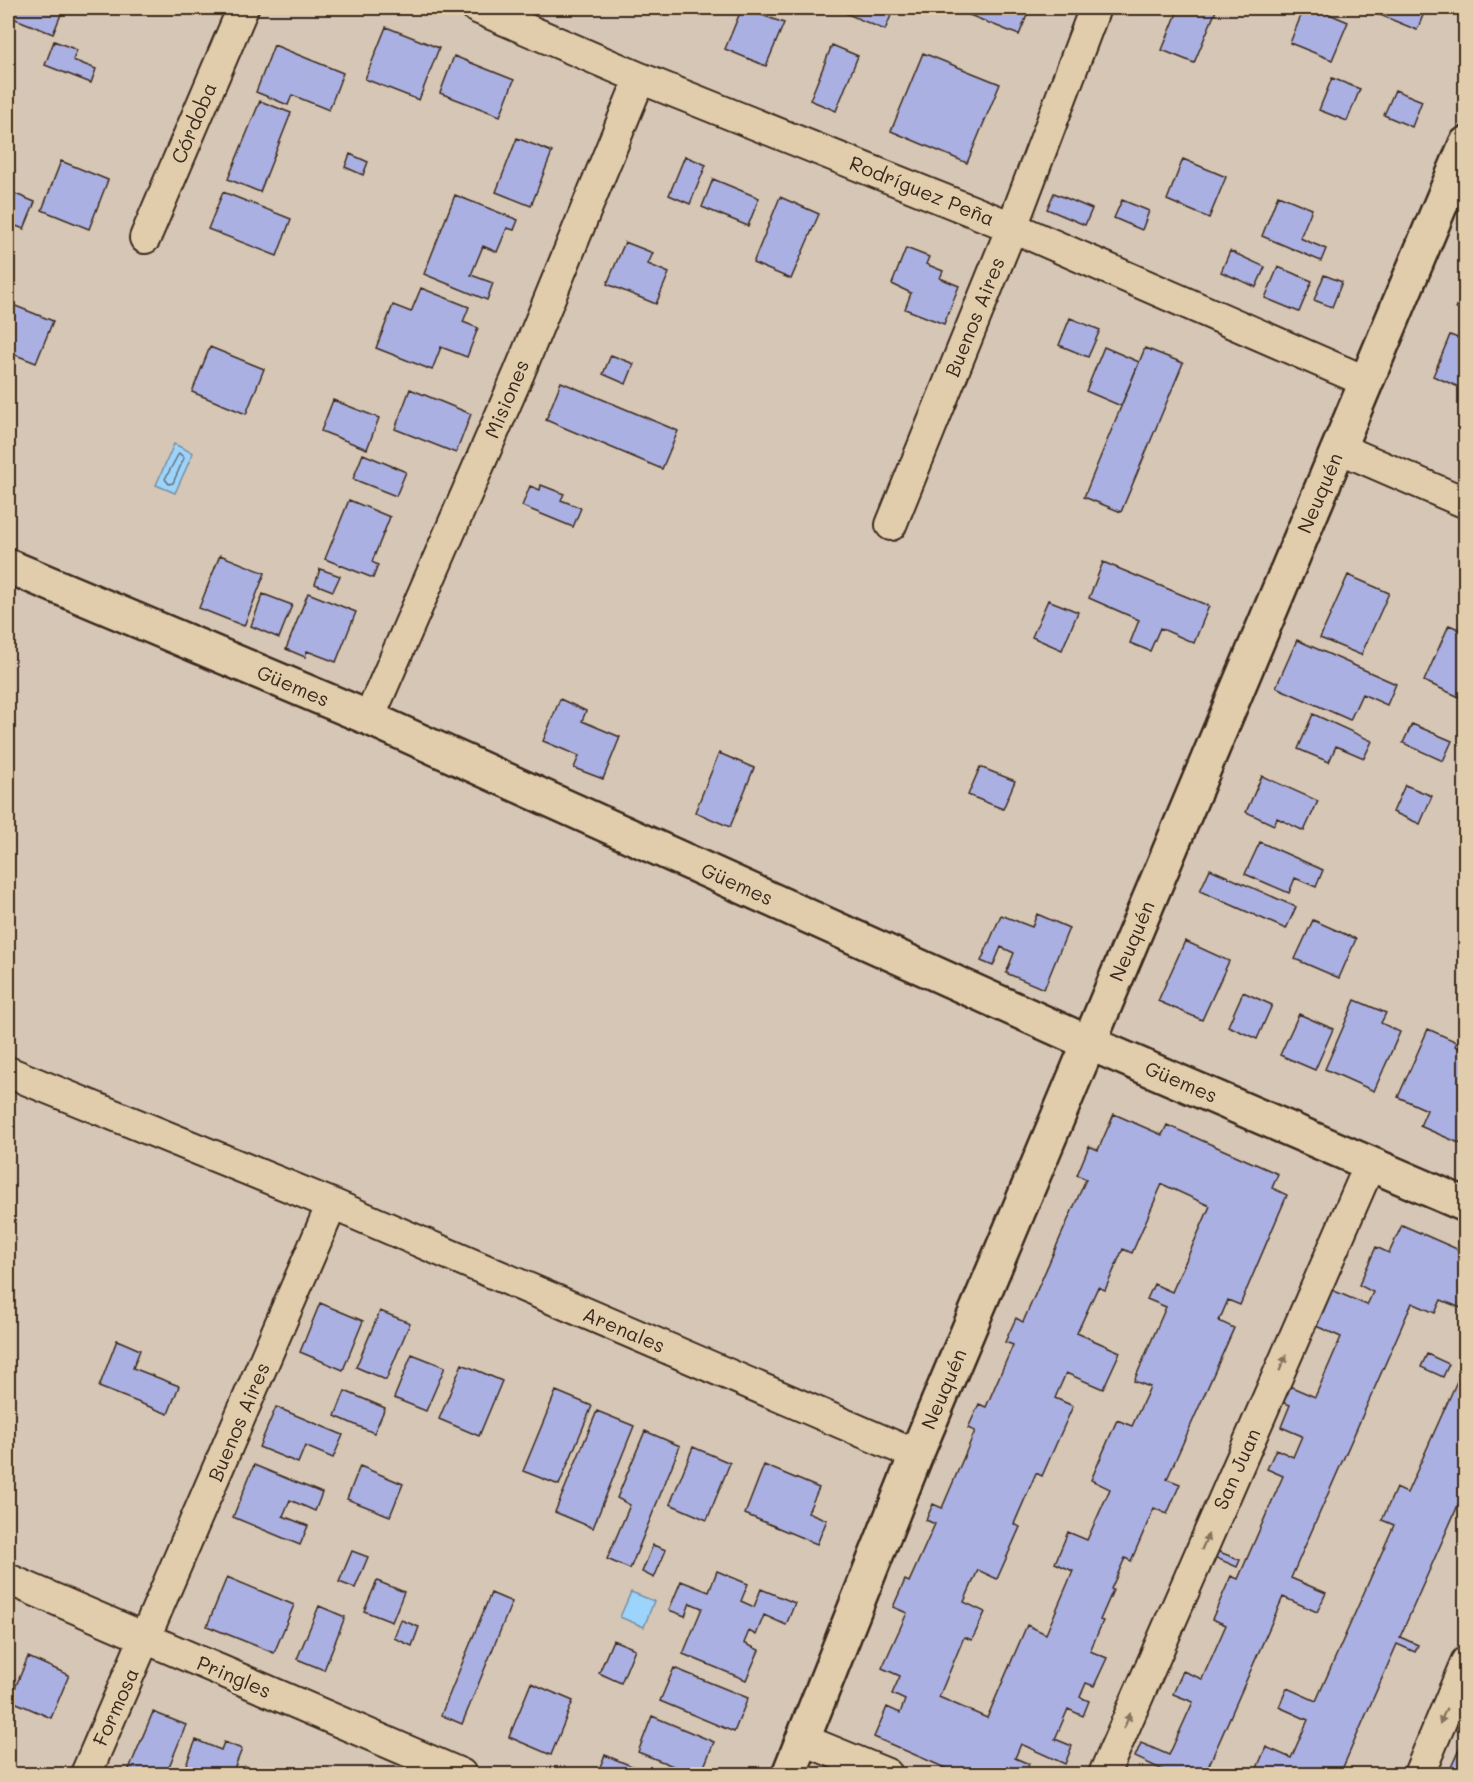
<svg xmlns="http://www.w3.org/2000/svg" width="1473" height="1782" font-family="Mali,sans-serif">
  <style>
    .water { fill: #9dd4fc; stroke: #7690a3; stroke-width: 1.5 }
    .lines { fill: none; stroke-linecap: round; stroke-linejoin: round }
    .shore { stroke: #626e77; stroke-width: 1.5 }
    .building { fill: #aab0e1; stroke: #3b2a1e; stroke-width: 1.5; fill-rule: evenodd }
    .minor-casing { stroke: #3b2a1e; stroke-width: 34 }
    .tertiary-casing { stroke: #3b2a1e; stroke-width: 38 }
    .secondary-casing { stroke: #3b2a1e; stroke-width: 38 }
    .minor { stroke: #e1ccab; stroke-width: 30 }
    .tertiary { stroke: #e1ccab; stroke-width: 33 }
    .secondary { stroke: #e1ccab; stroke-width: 33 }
    .oneway { fill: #86735d }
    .labels { text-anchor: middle; stroke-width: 6; stroke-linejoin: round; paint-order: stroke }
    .street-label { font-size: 20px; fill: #3b2a1e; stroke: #e1ccab }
  </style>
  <rect width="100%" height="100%" fill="#d6c6b6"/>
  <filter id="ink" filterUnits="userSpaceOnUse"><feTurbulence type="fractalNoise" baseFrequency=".0167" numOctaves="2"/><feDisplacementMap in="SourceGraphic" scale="12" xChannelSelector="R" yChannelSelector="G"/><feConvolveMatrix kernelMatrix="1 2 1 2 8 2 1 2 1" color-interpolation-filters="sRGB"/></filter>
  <g filter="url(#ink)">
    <!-- water -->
    <path class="water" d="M174,444L193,453L175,493L156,485Z
      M631,1592L654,1601L644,1627L620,1617Z"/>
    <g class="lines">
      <!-- shore -->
      <path class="shore" d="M179,453L184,458L173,483L169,484L165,479Z"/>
    </g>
    <!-- building -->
    <path class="building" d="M17,8H50L62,12L53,34L13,18Z
      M742,8L784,23L766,66L725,49Z
      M848,8H894L885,30L845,13Z
      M952,8H1030L1019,35Z
      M1179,8H1217L1194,63L1162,50Z
      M1304,8H1315L1348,22L1332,60L1290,43Z
      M1363,8H1426L1417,30Z
      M386,27L439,48L419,100L365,79Z
      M54,41L77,50L73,60L96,69L91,83L45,65Z
      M274,45L343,73L329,110L292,95L288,105L256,92Z
      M832,45L858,56L836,111L810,100Z
      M923,53L1000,84L967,163L891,131Z
      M454,56L514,80L500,116L440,93Z
      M1332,78L1360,89L1347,121L1319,110Z
      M1395,90L1422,101L1412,127L1384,115Z
      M260,101L291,113L260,192L228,179Z
      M517,138L552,152L531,206L496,192Z
      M350,154L368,162L363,175L345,167Z
      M685,156L706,165L690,204L669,195Z
      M1183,159L1226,177L1209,218L1167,200Z
      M61,161L108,180L89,229L42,210Z
      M713,179L759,198L748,226L702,207Z
      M8,191L35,202L24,229L8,223Z
      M223,192L291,219L277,256L208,229Z
      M1054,193L1092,209L1085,225L1047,209Z
      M455,195L518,220L514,230L507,228L497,252L483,246L471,275L493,283L487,300L424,274Z
      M1278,195L1312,209L1300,238L1326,249L1321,261L1262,236Z
      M780,197L819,214L791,279L753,263Z
      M1122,200L1149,211L1142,230L1114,218Z
      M625,242L653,253L648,264L669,273L656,304L607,284Z
      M906,248L929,257L926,264L943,271L940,278L959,286L944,324L905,309L911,293L892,284Z
      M1230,251L1265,267L1256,287L1221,272Z
      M1278,267L1312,281L1299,312L1265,298Z
      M1324,275L1342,282L1332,307L1314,300Z
      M1466,287V312L1456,308Z
      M421,288L469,307L463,322L478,328L467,357L441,347L432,370L376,348L393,305L411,312Z
      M8,303L53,321L36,363L8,352Z
      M1070,318L1100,330L1088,357L1059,345Z
      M1450,335L1466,341V390L1433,376Z
      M210,347L264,369L246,414L192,392Z
      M1104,347L1139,362L1121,406L1086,391Z
      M1145,348L1183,363L1121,512L1084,497Z
      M611,355L634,364L626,384L603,374Z
      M561,382L678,431L662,469L546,420Z
      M410,389L471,414L456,453L395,429Z
      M333,400L379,418L367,449L321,431Z
      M363,454L406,472L396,496L353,479Z
      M541,485L564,494L561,500L581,508L573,527L522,506L530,486L540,490Z
      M349,500L390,517L372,562L378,565L373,578L325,559Z
      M220,555L265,573L244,626L199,608Z
      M1103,562L1209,606L1194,643L1160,628L1150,651L1130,643L1139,620L1089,598Z
      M320,569L340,576L333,591L315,584Z
      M1348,575L1389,593L1361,655L1320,638Z
      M308,593L356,612L336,662L307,651L305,657L286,649Z
      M263,594L292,605L279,638L251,626Z
      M1048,600L1078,612L1062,650L1032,637Z
      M1449,625L1466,632V700L1424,681Z
      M1297,640L1396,684L1387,705L1362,694L1350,720L1276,687Z
      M560,699L586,711L582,721L620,737L603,779L574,768L579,756L543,741Z
      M1313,714L1372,741L1364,758L1336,746L1329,762L1298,749Z
      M1412,724L1452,741L1443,761L1403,743Z
      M719,753L754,768L730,827L695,812Z
      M980,767L1015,781L1003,809L968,795Z
      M1262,776L1318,801L1304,831L1277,818L1274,825L1246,812Z
      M1405,785L1432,796L1420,824L1393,812Z
      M1260,842L1323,870L1316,887L1295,878L1289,893L1245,874Z
      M1210,869L1296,907L1286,929L1200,891Z
      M1037,914L1069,928L1044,989L1006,973L1014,953L1001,947L993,966L981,961L1001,915L1032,927Z
      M1313,920L1356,939L1339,978L1295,959Z
      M1185,941L1229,961L1202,1020L1158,1001Z
      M1243,992L1272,1005L1257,1039L1228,1026Z
      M1355,1000L1386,1013L1381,1023L1400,1032L1374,1091L1325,1069Z
      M1299,1014L1333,1029L1315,1070L1280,1055Z
      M1428,1029L1457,1042L1455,1046L1466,1051V1146L1420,1126L1427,1110L1398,1097Z
      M1114,1114L1162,1135L1167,1125L1278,1174L1272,1188L1287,1195L1240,1305L1228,1300L1219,1321L1234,1328L1167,1479L1180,1484L1167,1514L1154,1508L1131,1561L1125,1558L1111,1589L1113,1590L1100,1620L1103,1621L1090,1651L1107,1658L1094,1686L1086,1683L1080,1697L1089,1701L1083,1716L1068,1709L1055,1739L1072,1746L1065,1764L1021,1744L1015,1758L1029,1764L1024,1774H959L874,1737L887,1707L900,1713L905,1700L892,1694L900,1676L882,1668L907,1613L893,1607L905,1580L909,1582L935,1524L926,1520L933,1504L942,1508L975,1431L968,1428L979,1404L986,1407L1013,1345L1005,1342L1016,1318L1023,1322L1086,1179L1077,1175L1089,1146L1098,1150ZM1162,1184L1210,1206L1172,1292L1154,1284L1147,1299L1166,1307L1134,1381L1150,1387L1132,1426L1117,1420L1091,1480L1110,1489L1087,1540L1068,1532L1055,1563L1073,1571L1046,1634L1027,1625L987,1718L939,1697L964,1637L972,1640L985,1612L964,1602L978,1570L997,1579L1020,1527L1014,1524L1036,1473L1042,1476L1073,1406L1055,1398L1066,1373L1103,1389L1120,1352L1077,1333L1098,1287L1105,1290L1123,1249L1132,1253Z
      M1402,1225L1466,1253V1299L1461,1308L1441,1300L1435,1313L1412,1303L1291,1578L1326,1593L1317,1612L1283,1597L1205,1774H1161L1163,1770L1135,1757L1141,1743L1169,1755L1193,1702L1173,1694L1183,1671L1202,1679L1226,1625L1212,1619L1231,1576L1238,1579L1283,1476L1267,1469L1276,1449L1293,1457L1302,1436L1281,1427L1290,1405L1280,1401L1287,1385L1315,1397L1341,1337L1316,1326L1332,1290L1367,1305L1373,1292L1359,1285L1376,1247L1389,1253Z
      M320,1303L363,1321L343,1370L300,1352Z
      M380,1311L410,1323L386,1380L356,1367Z
      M117,1340L140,1350L133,1368L179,1386L168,1414L99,1387Z
      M412,1354L445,1367L426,1411L394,1398Z
      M1427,1354L1449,1364L1443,1377L1421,1367Z
      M1466,1361V1487L1400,1637L1418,1645L1415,1652L1397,1644L1340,1774H1272L1257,1768L1266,1747L1291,1758L1308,1720L1279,1707L1287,1688L1316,1701L1394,1525L1382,1520L1396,1488L1407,1493Z
      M462,1364L502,1381L479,1436L439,1419Z
      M345,1391L385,1408L374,1433L335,1416Z
      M556,1391L592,1406L559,1485L523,1471Z
      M276,1407L343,1435L333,1458L305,1446L298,1463L259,1447Z
      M597,1411L634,1426L593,1528L555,1512Z
      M645,1431L680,1446L630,1569L607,1559L630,1505L617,1498Z
      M693,1447L730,1463L707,1520L670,1504Z
      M254,1465L322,1493L315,1511L290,1500L283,1516L308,1526L300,1545L233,1517Z
      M764,1465L819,1488L808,1512L827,1520L817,1544L745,1514Z
      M360,1466L403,1484L390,1516L347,1499Z
      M653,1545L666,1550L654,1578L642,1572Z
      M352,1551L368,1557L355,1588L339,1582Z
      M1217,1551L1240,1560L1237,1567L1214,1557Z
      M717,1571L748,1584L741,1601L754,1607L761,1589L795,1603L786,1625L764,1615L756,1635L749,1631L744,1643L759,1650L746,1680L683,1654L702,1608L690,1603L685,1616L669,1610L681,1581L709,1592Z
      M227,1577L294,1605L274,1653L207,1626Z
      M377,1581L404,1592L392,1622L364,1611Z
      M491,1593L512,1602L462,1724L441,1715Z
      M319,1606L345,1617L324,1670L297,1659Z
      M401,1620L419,1627L412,1646L394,1638Z
      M613,1640L635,1649L621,1683L599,1673Z
      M28,1657L69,1675L51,1718L10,1700Z
      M674,1668L748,1698L734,1732L660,1701Z
      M531,1683L573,1701L551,1755L509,1737Z
      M153,1712L186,1725L166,1774H127Z
      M652,1716L714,1742L701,1774H693L638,1752Z
      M1466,1734V1774H1448Z
      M196,1740L221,1750L224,1742L242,1749L232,1774H182Z
      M605,1755L651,1774H597Z
      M245,1766L265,1774H241Z"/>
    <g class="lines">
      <!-- minor casing -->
      <g class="minor-casing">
        <path id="minor" d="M477,8L640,78L1012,227L1365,381
          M145,238L243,8
          M1339,448L1466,503
          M891,525L1012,227L1095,8
          M369,718L519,373L640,78
          M8,1072L332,1204L916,1455
          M8,1579L461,1774
          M804,1740L887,1774
          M86,1774L332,1204
          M1104,1774L1370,1164
          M1419,1774L1466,1662"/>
      </g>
      <!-- tertiary casing -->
      <g class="tertiary-casing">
        <path id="tertiary" d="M8,566L369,718L1089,1043L1466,1205
          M1089,1043L1466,144"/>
      </g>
      <!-- secondary casing -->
      <g class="secondary-casing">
        <path id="secondary" d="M789,1774L916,1455L1089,1043"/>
      </g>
      <!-- minor -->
      <use href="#minor" class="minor"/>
      <!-- tertiary -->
      <use href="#tertiary" class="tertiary"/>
      <!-- secondary -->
      <use href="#secondary" class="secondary"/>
    </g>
    <!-- one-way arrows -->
    <defs><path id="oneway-solid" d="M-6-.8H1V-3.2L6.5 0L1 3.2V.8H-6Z" transform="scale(1.5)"/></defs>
    <g class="oneway">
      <use href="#oneway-solid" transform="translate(1283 1363) rotate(-66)"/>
      <use href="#oneway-solid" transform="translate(1205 1542) rotate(-66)"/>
      <use href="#oneway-solid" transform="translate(1443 1716) rotate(113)"/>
      <use href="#oneway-solid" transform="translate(1127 1721) rotate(-66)"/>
    </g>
  </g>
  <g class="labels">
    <!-- street labels -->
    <g class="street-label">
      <text transform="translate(194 123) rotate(-67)" y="7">Córdoba</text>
      <text transform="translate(922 191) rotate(22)" y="7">Rodríguez Peña</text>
      <text transform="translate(975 317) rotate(-68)" y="7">Buenos Aires</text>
      <text transform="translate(507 399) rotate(-67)" y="7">Misiones</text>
      <text transform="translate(1320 493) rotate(-67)" y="7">Neuquén</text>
      <text transform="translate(293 686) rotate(23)" y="7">Güemes</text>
      <text transform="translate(737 884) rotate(24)" y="7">Güemes</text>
      <text transform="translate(1132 941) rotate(-67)" y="7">Neuquén</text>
      <text transform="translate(1181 1082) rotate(23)" y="7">Güemes</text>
      <text transform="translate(624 1330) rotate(23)" y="7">Arenales</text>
      <text transform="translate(944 1389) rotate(-67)" y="7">Neuquén</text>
      <text transform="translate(239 1422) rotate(-67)" y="7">Buenos Aires</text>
      <text transform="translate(1237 1469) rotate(-66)" y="7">San Juan</text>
      <text transform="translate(234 1677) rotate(23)" y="7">Pringles</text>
      <text transform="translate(116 1707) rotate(-66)" y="7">Formosa</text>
    </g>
  </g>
  <!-- margin -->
  <rect width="1473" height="1782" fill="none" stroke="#e1ccab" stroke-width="30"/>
  <rect x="15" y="15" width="1443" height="1752" fill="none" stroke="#3b2a1e" stroke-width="2" filter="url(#ink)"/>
</svg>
